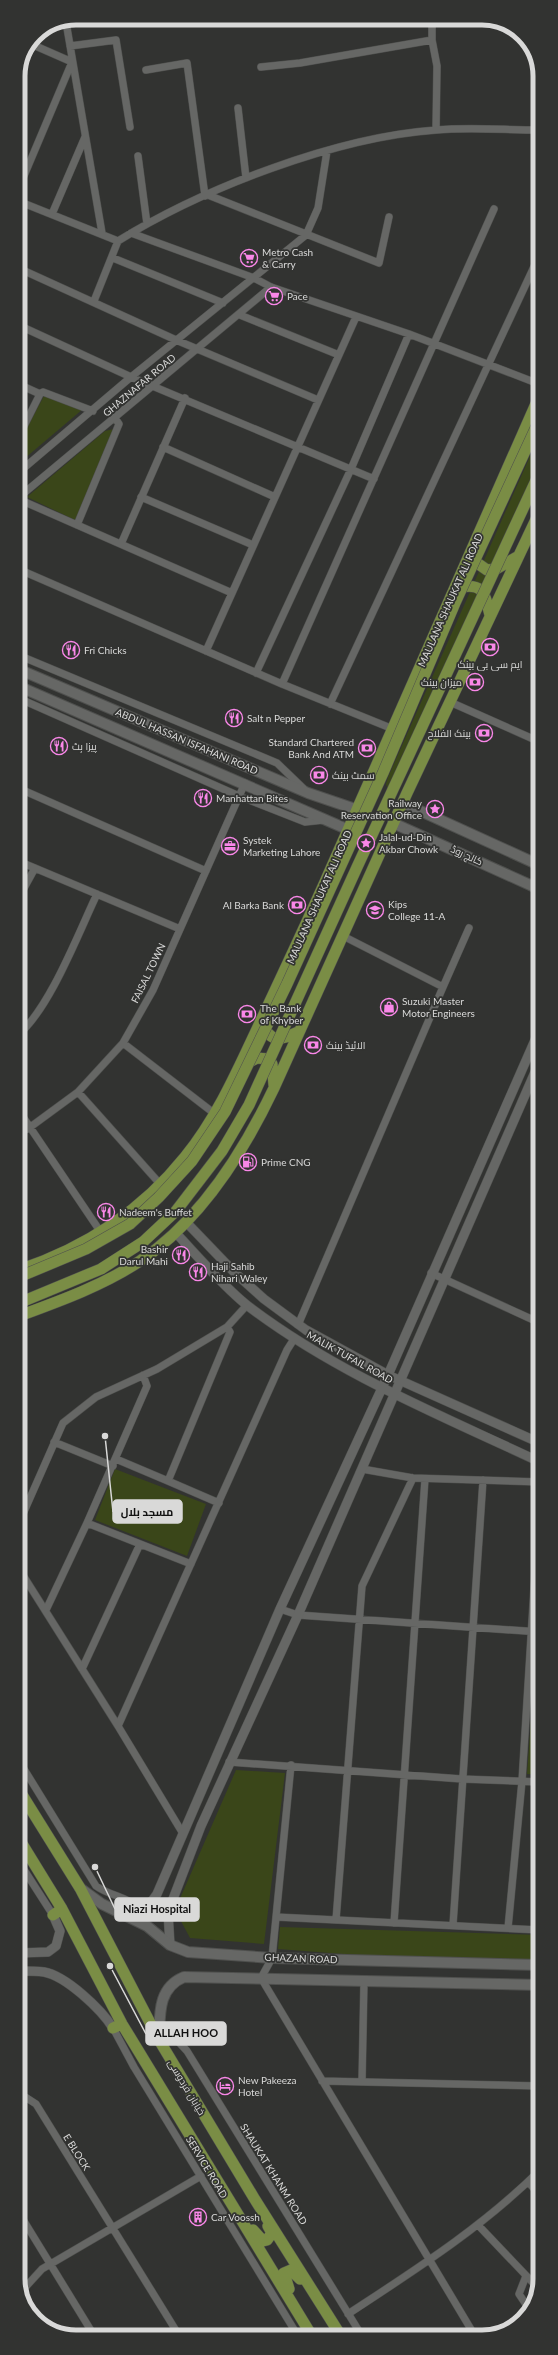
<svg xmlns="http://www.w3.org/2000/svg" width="558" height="2355" font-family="Lato,Cairo,sans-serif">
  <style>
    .green { fill: #3a4619 }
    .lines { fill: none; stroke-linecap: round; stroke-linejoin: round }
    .minor-casing { stroke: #4f504e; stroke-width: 8 }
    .tertiary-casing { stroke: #4f504e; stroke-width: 10 }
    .secondary-casing { stroke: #4f504e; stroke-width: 12 }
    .primary-casing { stroke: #4f504e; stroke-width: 12 }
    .minor { stroke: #666765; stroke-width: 7 }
    .tertiary { stroke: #666765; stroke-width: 9 }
    .secondary { stroke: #666765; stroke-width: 10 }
    .primary { stroke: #7a8d45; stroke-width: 11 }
    .primary-bridge-casing { stroke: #4f504e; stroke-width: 12; stroke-linecap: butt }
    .primary-bridge { stroke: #7a8d45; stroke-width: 11 }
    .labels { text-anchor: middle; stroke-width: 3.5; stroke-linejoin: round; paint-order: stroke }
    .poi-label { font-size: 10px; fill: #d9d9d8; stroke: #323331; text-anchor: start }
    .street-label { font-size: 10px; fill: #d9d9d8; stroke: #323331 }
    .rim { fill: none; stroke: #d9d9d8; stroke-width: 5 }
    .leader { fill: none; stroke: #d9d9d8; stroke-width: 1.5 }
    .callout-dot { fill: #d9d9d8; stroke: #323331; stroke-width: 1.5 }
    .callout { fill: #d9d9d8; stroke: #d9d9d8; stroke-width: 1.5 }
    .callout-label { font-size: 11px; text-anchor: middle; font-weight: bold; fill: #111 }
  </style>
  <rect width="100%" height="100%" fill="#323331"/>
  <!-- green -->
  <path class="green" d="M45,394L83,409L18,464V445Z
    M114,429L77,521L27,497L105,431Z
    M539,436V472L388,790L386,784L388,777Z
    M115,1469L206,1504L187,1556L95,1520Z
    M537,1638H540V1775L527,1774Z
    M236,1770L285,1773L264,1944L190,1938L175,1910Z
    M280,1927L540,1935V1961L448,1962L278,1949Z"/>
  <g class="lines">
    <!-- minor casing -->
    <g class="minor-casing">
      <path id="minor" d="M432,18V40L437,66L436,130
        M66,22L102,233
        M70,46L116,40L130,127
        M261,67L300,63L432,40
        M146,70L187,63L205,196
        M238,108L246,178
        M138,156L147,224
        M18,190L72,62L31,44
        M208,195L379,263L389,217
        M18,201L118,241
        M52,214L85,137
        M131,233L254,278L271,287L409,334L539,384
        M113,258L223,303
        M18,268L176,340L318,400
        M94,301L118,241C204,188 336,137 436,130C470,127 505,130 539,130
        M240,315L339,355
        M18,325L131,377L374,479
        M18,384L40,394
        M18,438L40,394L43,392L93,411
        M163,447L275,497
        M18,473L131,377L306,235L318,208L327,151
        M141,497L253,545
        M18,498L271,287
        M18,499L232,593
        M77,525L119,424L115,418
        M121,544L185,398
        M18,569L282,684L393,729
        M206,651L356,317
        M18,655L277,763L304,789
        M256,673L351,469L409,334
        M282,684L494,209
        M18,698L239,796L305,822L324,820
        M450,702L531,738
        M330,704L539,256
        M18,788L206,871
        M18,861L180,929
        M18,899L35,868
        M443,987L469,928
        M18,1035C50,1008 78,934 97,894
        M123,1043L215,1114
        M78,1092L161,1185
        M19,1111L102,1234
        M19,1133L29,1128L78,1092L123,1043L153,990L245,783
        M19,1251L25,1268
        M431,1273L540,1323
        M535,1321L540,1310
        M298,1325L443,987L343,936
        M54,1442L113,1466
        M116,1459L168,1481L230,1332L227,1327
        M362,1469L413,1478L540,1482
        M168,1481L219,1503
        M19,1523L63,1423L96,1397L157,1369L227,1327L247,1305
        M87,1523L191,1564
        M19,1569L118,1726
        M280,1609L298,1615L540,1632
        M46,1610L87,1523L147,1386L143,1375
        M82,1669L140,1544
        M19,1761L96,1886C110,1896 128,1897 139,1908
        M229,1762L462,1779L540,1782
        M291,1765L272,1958L261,1978L475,2336
        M182,1832L118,1726L287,1350L294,1339
        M19,1862L53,1915
        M276,1917L540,1930
        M336,1920L362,1586L413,1478
        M394,1923L425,1479
        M453,1925L483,1480
        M508,1928L522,1781L540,1493
        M113,2028L134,2067L298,2336
        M159,2040L168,2037H174L187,2051L362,2336
        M322,2081L540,2086
        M362,2082L364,1981
        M19,2093L36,2104L180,2337
        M528,2182L540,2195
        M19,2213L95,2337
        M478,2225L537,2287
        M526,2276L519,2294L529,2309
        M20,2293L42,2269L201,2176
        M348,2314C415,2270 483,2227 540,2170"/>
    </g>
    <!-- tertiary casing -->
    <g class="tertiary-casing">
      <path id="tertiary" d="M186,1222L235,1273L264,1299L306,1330L388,1375L540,1443
        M176,1233C196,1255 225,1288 248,1306C336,1373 440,1415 540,1462
        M128,1915L152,1901L157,1894L280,1609L388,1375L539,1031
        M170,1945L168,1912L201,1826L298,1615L539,1063
        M19,1953L48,1952L56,1946L60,1931L53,1915
        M19,1971C27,1971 36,1971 44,1972C66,1976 101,2009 113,2028"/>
    </g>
    <!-- secondary casing -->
    <g class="secondary-casing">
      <path id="secondary" d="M18,669L308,793L358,810
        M18,686L349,830
        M403,803L539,865
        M393,823L539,889
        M80,1888L102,1904L147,1926L170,1945L188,1952L272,1958L540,1965
        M159,2040C160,2016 157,1988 184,1977L540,1985"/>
    </g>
    <!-- primary casing -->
    <g class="primary-casing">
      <path id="primary" d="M474,551L477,563L487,570L496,569L517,557
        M456,588C483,582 484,591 490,615
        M262,1023C271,1044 280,1040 298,1032
        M245,1064L257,1058L268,1059L272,1064L274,1085
        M19,1270C85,1248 141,1212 185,1157C216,1119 236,1074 257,1029C280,980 303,931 325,882C397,721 468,559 539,397
        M19,1316C60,1301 104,1285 140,1261C200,1221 244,1151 274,1088L407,793L539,513
        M19,1790L80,1888L159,2040L254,2198L341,2336
        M19,1839L62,1909L122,2024L312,2336
        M53,1915L62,1909
        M113,2028L122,2024
        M253,2230L263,2241L267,2240L272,2233L268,2226
        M289,2289L284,2273L291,2270L300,2279"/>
    </g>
    <!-- minor -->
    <use href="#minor" class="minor"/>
    <!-- tertiary -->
    <use href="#tertiary" class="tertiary"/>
    <!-- secondary -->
    <use href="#secondary" class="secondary"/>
    <!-- primary -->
    <use href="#primary" class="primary"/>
    <!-- primary-bridge casing -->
    <g class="primary-bridge-casing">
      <path id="primary-bridge" d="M19,1277L86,1249L130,1224L159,1197L192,1161L225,1112L287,984L383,773L455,603L539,421
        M19,1303L101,1269L143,1242L176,1211L222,1151L249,1105L358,865L539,474"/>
    </g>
    <!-- primary-bridge -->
    <use href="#primary-bridge" class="primary-bridge"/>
  </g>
  <!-- icons -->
  <defs>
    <g id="supermarket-ring" transform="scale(0.9)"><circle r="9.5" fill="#323331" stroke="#f987e8" stroke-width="1.5"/><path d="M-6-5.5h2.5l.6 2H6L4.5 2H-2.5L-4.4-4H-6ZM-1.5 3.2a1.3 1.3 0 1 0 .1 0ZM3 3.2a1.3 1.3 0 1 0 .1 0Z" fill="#f987e8"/></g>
    <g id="bank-ring" transform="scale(0.9)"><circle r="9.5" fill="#323331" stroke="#f987e8" stroke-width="1.5"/><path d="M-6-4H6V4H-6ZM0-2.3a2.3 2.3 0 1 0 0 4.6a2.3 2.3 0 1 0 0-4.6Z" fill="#f987e8"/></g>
    <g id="restaurant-ring" transform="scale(0.9)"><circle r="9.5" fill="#323331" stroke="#f987e8" stroke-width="1.5"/><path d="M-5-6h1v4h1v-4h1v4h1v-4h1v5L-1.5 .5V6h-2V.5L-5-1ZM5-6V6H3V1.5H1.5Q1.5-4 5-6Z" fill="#f987e8"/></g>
    <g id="sight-ring" transform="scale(0.9)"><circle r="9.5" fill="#323331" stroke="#f987e8" stroke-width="1.5"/><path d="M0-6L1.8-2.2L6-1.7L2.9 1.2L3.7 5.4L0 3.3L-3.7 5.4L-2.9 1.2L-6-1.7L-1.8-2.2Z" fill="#f987e8"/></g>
    <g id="office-ring" transform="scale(0.9)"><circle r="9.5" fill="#323331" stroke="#f987e8" stroke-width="1.5"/><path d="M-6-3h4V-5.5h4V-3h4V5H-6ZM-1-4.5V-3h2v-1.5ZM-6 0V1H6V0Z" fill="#f987e8"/></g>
    <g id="school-ring" transform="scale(0.9)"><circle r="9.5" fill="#323331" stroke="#f987e8" stroke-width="1.5"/><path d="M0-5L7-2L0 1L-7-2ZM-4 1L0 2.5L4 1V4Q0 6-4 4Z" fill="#f987e8"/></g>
    <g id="shop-ring" transform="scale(0.9)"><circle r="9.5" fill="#323331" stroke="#f987e8" stroke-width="1.5"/><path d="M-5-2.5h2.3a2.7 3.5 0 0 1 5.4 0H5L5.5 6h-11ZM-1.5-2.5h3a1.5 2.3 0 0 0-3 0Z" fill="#f987e8"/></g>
    <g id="fuel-ring" transform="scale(0.9)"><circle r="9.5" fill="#323331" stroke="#f987e8" stroke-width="1.5"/><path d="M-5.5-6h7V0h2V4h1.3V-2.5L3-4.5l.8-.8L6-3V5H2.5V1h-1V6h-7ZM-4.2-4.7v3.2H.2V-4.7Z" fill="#f987e8"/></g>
    <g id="hotel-ring" transform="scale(0.9)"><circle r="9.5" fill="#323331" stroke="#f987e8" stroke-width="1.5"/><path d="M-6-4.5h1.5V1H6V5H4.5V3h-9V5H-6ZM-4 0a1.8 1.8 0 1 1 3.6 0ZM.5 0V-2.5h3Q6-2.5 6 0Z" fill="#f987e8"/></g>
    <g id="building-ring" transform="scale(0.9)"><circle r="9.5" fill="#323331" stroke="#f987e8" stroke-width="1.5"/><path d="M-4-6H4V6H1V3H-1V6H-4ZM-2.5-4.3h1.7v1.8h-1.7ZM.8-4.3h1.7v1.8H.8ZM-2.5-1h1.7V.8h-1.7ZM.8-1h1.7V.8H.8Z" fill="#f987e8"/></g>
  </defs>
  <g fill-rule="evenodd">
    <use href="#supermarket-ring" x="249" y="258"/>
    <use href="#supermarket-ring" x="274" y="296"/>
    <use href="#bank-ring" x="490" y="647"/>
    <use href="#restaurant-ring" x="71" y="650"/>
    <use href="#bank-ring" x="475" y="682"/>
    <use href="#restaurant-ring" x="234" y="718"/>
    <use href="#bank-ring" x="484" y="733"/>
    <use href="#restaurant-ring" x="59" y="746"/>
    <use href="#bank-ring" x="367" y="748"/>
    <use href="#bank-ring" x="319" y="775"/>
    <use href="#restaurant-ring" x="203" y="798"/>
    <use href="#sight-ring" x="435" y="809"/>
    <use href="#sight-ring" x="366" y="843"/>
    <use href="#office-ring" x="230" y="846"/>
    <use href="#bank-ring" x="297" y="905"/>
    <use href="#school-ring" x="375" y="910"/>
    <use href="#shop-ring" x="389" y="1007"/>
    <use href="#bank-ring" x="247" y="1014"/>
    <use href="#bank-ring" x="313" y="1045"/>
    <use href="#fuel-ring" x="248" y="1162"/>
    <use href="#restaurant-ring" x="106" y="1212"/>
    <use href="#restaurant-ring" x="181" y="1255"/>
    <use href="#restaurant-ring" x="198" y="1272"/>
    <use href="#hotel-ring" x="225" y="2086"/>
    <use href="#building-ring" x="198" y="2217"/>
  </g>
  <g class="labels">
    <!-- poi labels -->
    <g class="poi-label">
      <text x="262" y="256">Metro Cash<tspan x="262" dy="12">&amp; Carry</tspan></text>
      <text x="287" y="300">Pace</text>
      <text x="84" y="654">Fri Chicks</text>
      <text x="490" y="668" text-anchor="middle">ایم سی بی بینک</text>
      <text x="462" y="686" text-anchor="end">میزان بینک</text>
      <text x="247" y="722">Salt n Pepper</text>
      <text x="471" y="737" text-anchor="end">بینک الفلاح</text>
      <text x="354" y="746" text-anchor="end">Standard Chartered<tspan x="354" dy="12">Bank And ATM</tspan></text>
      <text x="72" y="750">پیزا ہٹ</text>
      <text x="332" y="779">سمٹ بینک</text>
      <text x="216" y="802">Manhattan Bites</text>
      <text x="422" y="807" text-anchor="end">Railway<tspan x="422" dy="12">Reservation Office</tspan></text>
      <text x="379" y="841">Jalal-ud-Din<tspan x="379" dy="12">Akbar Chowk</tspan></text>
      <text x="243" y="844">Systek<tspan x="243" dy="12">Marketing Lahore</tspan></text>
      <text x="388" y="908">Kips<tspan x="388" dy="12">College 11-A</tspan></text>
      <text x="284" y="909" text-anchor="end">Al Barka Bank</text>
      <text x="402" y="1005">Suzuki Master<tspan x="402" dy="12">Motor Engineers</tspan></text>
      <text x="260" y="1012">The Bank<tspan x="260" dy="12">of Khyber</tspan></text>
      <text x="326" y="1049">الائیڈ بینک</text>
      <text x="261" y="1166">Prime CNG</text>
      <text x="119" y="1216">Nadeem's Buffet</text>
      <text x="168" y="1253" text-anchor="end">Bashir<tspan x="168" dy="12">Darul Mahi</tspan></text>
      <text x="211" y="1270">Haji Sahib<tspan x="211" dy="12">Nihari Waley</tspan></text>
      <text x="238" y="2084">New Pakeeza<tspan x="238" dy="12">Hotel</tspan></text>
      <text x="211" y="2221">Car Voossh</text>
    </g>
    <!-- street labels -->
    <g class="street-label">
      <text transform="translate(139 385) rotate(-40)" y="4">GHAZNAFAR ROAD</text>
      <text transform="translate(450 600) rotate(-66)" y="4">MAULANA SHAUKAT ALI ROAD</text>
      <text transform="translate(187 741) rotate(23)" y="4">ABDUL HASSAN ISFAHANI ROAD</text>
      <text transform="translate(467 855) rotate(25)" y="4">کالج روڈ</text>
      <text transform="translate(319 897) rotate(-66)" y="4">MAULANA SHAUKAT ALI ROAD</text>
      <text transform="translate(148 973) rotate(-64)" y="4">FAISAL TOWN</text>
      <text transform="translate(350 1357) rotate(29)" y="4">MALIK TUFAIL ROAD</text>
      <text transform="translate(301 1958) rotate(2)" y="4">GHAZAN ROAD</text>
      <text transform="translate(187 2087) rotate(59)" y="4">خیابان فردوسی</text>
      <text transform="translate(77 2152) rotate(58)" y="4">E BLOCK</text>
      <text transform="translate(207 2167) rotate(59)" y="4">SERVICE ROAD</text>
      <text transform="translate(274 2174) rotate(58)" y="4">SHAUKAT KHANM ROAD</text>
    </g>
  </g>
  <!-- crop -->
  <path d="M0 0H558V2355H0ZM76 25H482A51 51 0 0 1 533 76V2279A51 51 0 0 1 482 2330H76A51 51 0 0 1 25 2279V76A51 51 0 0 1 76 25Z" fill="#323331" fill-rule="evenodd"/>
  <path class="rim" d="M76 25H482A51 51 0 0 1 533 76V2279A51 51 0 0 1 482 2330H76A51 51 0 0 1 25 2279V76A51 51 0 0 1 76 25Z"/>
  <!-- callouts -->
  <path class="leader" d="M105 1436L113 1512M95 1867L115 1909M110 1966L146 2034"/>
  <g class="callout-dot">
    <circle cx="105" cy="1436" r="4"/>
    <circle cx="95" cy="1867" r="4"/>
    <circle cx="110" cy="1966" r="4"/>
  </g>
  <g class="callout">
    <rect x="113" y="1500" width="69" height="23" rx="4"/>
    <rect x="115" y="1898" width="84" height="23" rx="4"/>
    <rect x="146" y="2022" width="80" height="23" rx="4"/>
  </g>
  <g class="callout-label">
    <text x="147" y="1516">مسجد بلال</text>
    <text x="157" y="1913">Niazi Hospital</text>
    <text x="186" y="2037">ALLAH HOO</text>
  </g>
</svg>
